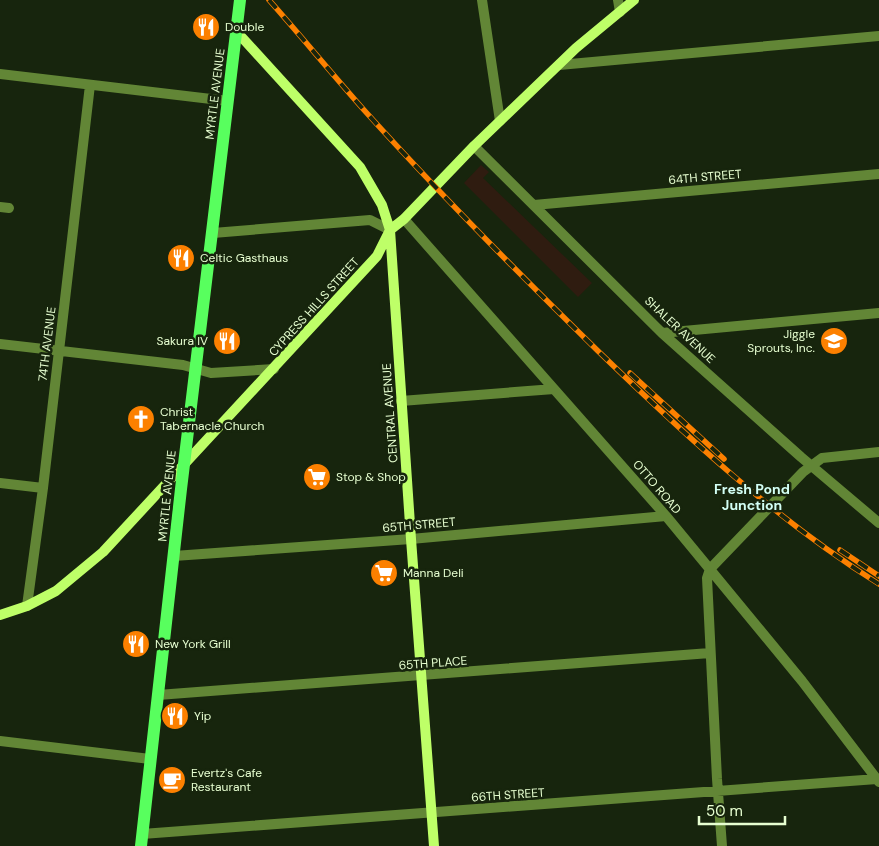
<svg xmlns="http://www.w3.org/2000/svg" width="879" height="846" font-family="'DM Sans',sans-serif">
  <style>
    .garden { fill: #2f1c10 }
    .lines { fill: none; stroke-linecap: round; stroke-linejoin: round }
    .street { stroke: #628636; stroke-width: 10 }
    .secondary { stroke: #beff68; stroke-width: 10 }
    .primary { stroke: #58ff5e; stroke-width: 12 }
    .rail-casing { stroke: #fc8000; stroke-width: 5.5 }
    .rail { stroke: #17250d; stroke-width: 4; stroke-dasharray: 11; stroke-linecap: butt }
    .labels { text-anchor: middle; stroke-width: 5; stroke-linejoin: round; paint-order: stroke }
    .poi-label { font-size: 12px; fill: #e7ffd1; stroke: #17250d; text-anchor: start }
    .street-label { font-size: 12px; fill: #e7ffd1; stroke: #17250d }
    .neighbourhood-label { font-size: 14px; font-weight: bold; fill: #d3fff5; stroke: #17250d }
  </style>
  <rect width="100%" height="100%" fill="#17250d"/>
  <!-- garden -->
  <path class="garden" d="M481,165L489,172L483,178L592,283L578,297L464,183Z"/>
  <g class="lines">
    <!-- street -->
    <path class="street" d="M482,0L500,121
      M618,0L620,12
      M559,65L879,36
      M0,74L228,101
      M474,146L662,333L801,457L879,523
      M534,205L879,174
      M0,207L9,208
      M404,219L666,516L802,681L879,782
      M213,233L370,220L390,230
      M662,333L879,313
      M0,344L183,365L211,373L274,369
      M401,401L554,389
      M0,483L43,488
      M174,556L411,539L666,516
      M27,606L43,488L90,85
      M158,695L710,653
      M0,741L150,759
      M142,834L877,779
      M722,846L717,779L707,578L710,569L803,472L822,458L879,452"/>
    <!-- secondary -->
    <path class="secondary" d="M237,32L360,167L382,205L390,230L411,539L434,846
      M0,615L27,606L56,591L103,552L377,256L390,230L404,219L474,146L576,48L634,0"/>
    <!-- primary -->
    <path class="primary" d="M141,846L181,489L240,0"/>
    <!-- rail casing -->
    <g class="rail-casing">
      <path id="rail" d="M269,0C301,36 332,74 364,110C439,193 518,273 598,351C686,436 775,519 879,584
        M630,373L724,459
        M840,550L879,576"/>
    </g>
    <!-- rail -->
    <use href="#rail" class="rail"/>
  </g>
  <!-- icons -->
  <defs>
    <g id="restaurant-disc" transform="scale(1.4375)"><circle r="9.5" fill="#fc8000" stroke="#17250d"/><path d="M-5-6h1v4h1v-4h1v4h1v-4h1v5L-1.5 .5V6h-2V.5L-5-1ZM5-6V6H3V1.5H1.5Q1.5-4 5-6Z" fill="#fff"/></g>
    <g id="school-disc" transform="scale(1.4375)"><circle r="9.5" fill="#fc8000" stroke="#17250d"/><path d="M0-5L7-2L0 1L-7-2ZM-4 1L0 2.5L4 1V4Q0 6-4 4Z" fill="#fff"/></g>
    <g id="church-disc" transform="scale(1.4375)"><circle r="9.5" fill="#fc8000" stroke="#17250d"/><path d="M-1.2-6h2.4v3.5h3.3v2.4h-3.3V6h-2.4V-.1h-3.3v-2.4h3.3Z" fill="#fff"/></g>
    <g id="supermarket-disc" transform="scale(1.4375)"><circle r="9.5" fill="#fc8000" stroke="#17250d"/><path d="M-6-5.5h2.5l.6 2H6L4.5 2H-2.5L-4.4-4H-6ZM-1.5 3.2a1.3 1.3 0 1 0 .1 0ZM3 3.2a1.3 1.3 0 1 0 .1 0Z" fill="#fff"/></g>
    <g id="cafe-disc" transform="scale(1.4375)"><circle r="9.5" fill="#fc8000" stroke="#17250d"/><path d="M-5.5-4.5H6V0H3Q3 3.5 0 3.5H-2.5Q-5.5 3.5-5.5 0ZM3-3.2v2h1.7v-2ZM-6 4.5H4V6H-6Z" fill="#fff"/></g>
  </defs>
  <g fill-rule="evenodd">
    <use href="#restaurant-disc" x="206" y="27"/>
    <use href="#restaurant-disc" x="181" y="258"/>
    <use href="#restaurant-disc" x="227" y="341"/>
    <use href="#school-disc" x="834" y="341"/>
    <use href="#church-disc" x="141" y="419"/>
    <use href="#supermarket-disc" x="317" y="477"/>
    <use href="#supermarket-disc" x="384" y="573"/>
    <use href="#restaurant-disc" x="136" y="644"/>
    <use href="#restaurant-disc" x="175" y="716"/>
    <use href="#cafe-disc" x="172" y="780"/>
  </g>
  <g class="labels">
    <!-- poi labels -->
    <g class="poi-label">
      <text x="225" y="31">Double</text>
      <text x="200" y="262">Celtic Gasthaus</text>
      <text x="815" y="338" text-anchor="end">Jiggle<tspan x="815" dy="14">Sprouts, Inc.</tspan></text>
      <text x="208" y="345" text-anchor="end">Sakura IV</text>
      <text x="160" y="416">Christ<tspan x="160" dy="14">Tabernacle Church</tspan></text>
      <text x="336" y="481">Stop &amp; Shop</text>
      <text x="403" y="577">Manna Deli</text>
      <text x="155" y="648">New York Grill</text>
      <text x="194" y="720">Yip</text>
      <text x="191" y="777">Evertz's Cafe<tspan x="191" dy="14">Restaurant</tspan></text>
    </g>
    <!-- street labels -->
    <g class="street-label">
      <text transform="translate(215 94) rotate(-83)" y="4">MYRTLE AVENUE</text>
      <text transform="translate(705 177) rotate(-5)" y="4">64TH STREET</text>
      <text transform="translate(314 307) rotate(-48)" y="4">CYPRESS HILLS STREET</text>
      <text transform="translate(680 330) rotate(43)" y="4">SHALER AVENUE</text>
      <text transform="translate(47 344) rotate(-83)" y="4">74TH AVENUE</text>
      <text transform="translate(390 413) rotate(-94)" y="4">CENTRAL AVENUE</text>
      <text transform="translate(657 487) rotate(49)" y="4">OTTO ROAD</text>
      <text transform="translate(167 496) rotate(-84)" y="4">MYRTLE AVENUE</text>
      <text transform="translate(419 525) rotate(-5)" y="4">65TH STREET</text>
      <text transform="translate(433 663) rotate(-4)" y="4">65TH PLACE</text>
      <text transform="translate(508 795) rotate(-4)" y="4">66TH STREET</text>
    </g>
    <!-- neighbourhood labels -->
    <g class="neighbourhood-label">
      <text x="752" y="494">Fresh Pond<tspan x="752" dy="16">Junction</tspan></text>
    </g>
  </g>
  <!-- scale -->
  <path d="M699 816v8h86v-8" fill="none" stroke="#e7ffd1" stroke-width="2.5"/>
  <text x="706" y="816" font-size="15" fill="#e7ffd1" stroke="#17250d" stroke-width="4" paint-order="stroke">50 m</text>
</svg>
